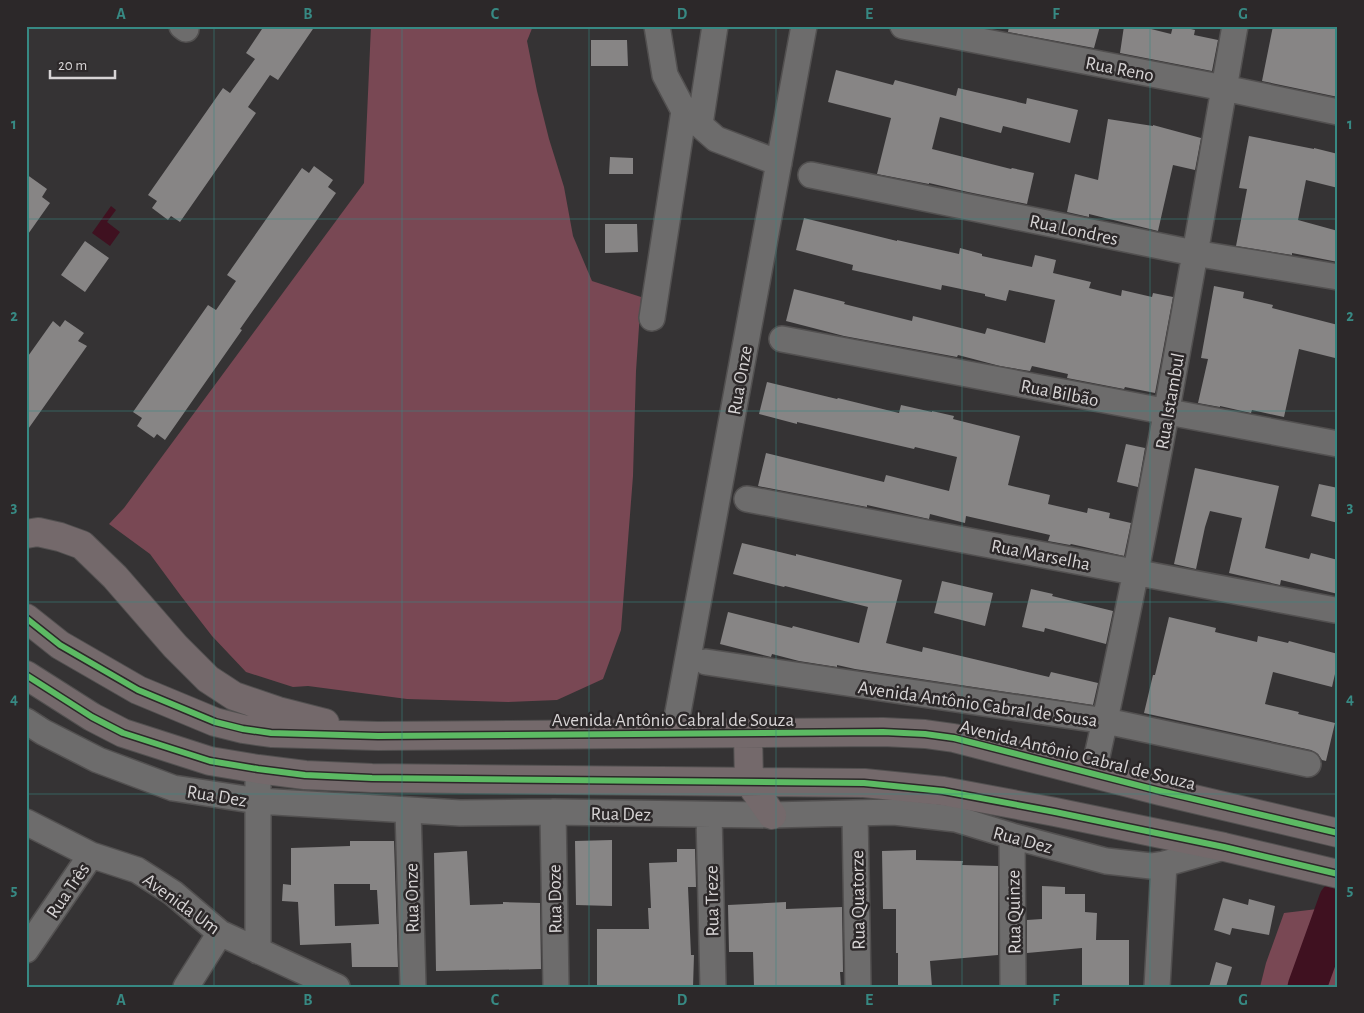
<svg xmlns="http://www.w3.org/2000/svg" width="1364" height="1013" font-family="'Alegreya Sans',sans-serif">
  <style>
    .forest { fill: #794854 }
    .water { fill: #3f1120 }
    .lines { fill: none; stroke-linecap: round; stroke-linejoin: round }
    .river { stroke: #3f1120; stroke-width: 39 }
    .building { fill: #878585; fill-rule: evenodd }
    .minor-casing { stroke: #525050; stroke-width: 28 }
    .highway-casing { stroke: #525050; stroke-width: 30 }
    .minor { stroke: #6d6c6c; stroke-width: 25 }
    .highway { stroke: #74696b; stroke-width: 28 }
    .cycleway-casing { stroke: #2c2829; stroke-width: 9 }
    .cycleway { stroke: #5cba63; stroke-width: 6 }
    .grid { fill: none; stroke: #378983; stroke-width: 1; stroke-opacity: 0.55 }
    .labels { text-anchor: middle; stroke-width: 5; stroke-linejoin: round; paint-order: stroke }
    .street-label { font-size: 19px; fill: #d7d4d5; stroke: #2c2829 }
    .neatline { fill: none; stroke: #378983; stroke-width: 2 }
    .grid-label { font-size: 16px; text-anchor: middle; font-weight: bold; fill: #378983 }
  </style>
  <rect width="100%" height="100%" fill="#353334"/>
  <!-- forest -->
  <path class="forest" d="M371,26H533L527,41L537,91L549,139L564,187L573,236L592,281L641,297L636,371L633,476L621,630L603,679L557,700L508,702L407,699L308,686L293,687L246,672L212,636L181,596L150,554L109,524L124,508L364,183Z
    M1334,907L1338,908V987H1260L1266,963L1284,913Z"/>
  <!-- water -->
  <path class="water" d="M111,206L116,210L107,222L120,232L110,246L92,233Z"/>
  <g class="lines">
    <!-- river -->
    <path class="river" d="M1307,987L1338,901"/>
  </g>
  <!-- building -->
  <path class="building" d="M264,26H315L278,80L270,75L248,107L256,113L180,222L171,216L168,220L152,208L157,201L148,195L223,88L230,93L255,59L246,53Z
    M1009,26H1100L1094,48L1008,32Z
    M1124,26H1139L1171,34L1173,26H1179L1195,30L1194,35L1218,40L1212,71L1120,53Z
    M1273,26H1338V97L1262,81Z
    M591,40H627L628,66H591Z
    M836,70L893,85L895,80L956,96L958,88L1026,104L1027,98L1078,110L1070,143L1003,126L1001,133L940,117L932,149L1011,169L1012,168L1034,173L1027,204L968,192L929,183V184L877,174L891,118L828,102Z
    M1108,119L1153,126V125L1201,138L1195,170L1173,165L1158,231L1089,214V217L1067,212L1075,174L1098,180Z
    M1249,136L1314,149V148L1338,154V188L1306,180L1298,220L1338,231V262L1292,253V255L1236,246L1247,189L1239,188Z
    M610,157L633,158V174H609Z
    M314,166L333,180L328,187L336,193L240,329L242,330L165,440L157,434L154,438L137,426L142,418L133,412L208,305L216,310L236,281L227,275L302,168L309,173Z
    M26,174L47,189L42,197L50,203L26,237Z
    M804,218L897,241V240L959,254L960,248L982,254V256L1032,267L1035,255L1056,260L1053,273L1091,282L1089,288L1121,296L1122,290L1152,297L1153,293L1173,297L1155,393L1125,387L1124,389L1067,378L1068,374L1032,366L1030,371L1000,366L958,355L957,357L844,336L786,321L794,289L845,302L844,304L912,321L913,316L985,334L987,328L1045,343L1055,300L1009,290L1006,301L985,296V294L942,285L941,290L852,270L853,265L796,250Z
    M605,224H637L638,252L605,253Z
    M85,241L109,258L85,292L61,275Z
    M1214,286L1244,292L1243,298L1273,305L1272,308L1338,325V346L1335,358L1299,349L1284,417L1252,410L1251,413L1220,406V407L1198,403L1208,359L1201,358Z
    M65,320L84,333L78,341L87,346L26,432V359L53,321L60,327Z
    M767,382L837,399L838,398L899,413L901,405L932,412V411L954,416L953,419L1020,436L1008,485L1050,495L1048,504L1087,513L1088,508L1110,513L1109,518L1131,523L1124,556L1071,544L1070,545L1048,541L1050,535L966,516L965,523L930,514L929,519L867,505V507L758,486L766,453L884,482L886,475L949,491L957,457L915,447L914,449L797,422V424L759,414Z
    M1126,444L1145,448L1138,487L1117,482Z
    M1195,468L1279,486L1265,548L1309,559L1311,553L1338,560V594L1281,580L1280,585L1229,573L1242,518L1210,511L1205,527L1196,569L1174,564Z
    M1319,484L1338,488V523L1311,516Z
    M742,543L796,556V554L902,580L886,643L922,652L923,647L1049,677L1051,672L1098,683L1093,705L855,669L837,665V667L799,661L772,654L771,657L720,644L728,612L792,628L793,626L859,643L868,607L785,586L784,587L733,574Z
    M942,581L993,593L985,626L934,613Z
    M1031,589L1053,594L1052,596L1113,611L1106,644L1045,628L1044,632L1022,627Z
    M1169,617L1216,628L1215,632L1257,642L1258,636L1288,643L1289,641L1338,654V661L1332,687L1273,672L1265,704L1299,712L1298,714L1335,723L1326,761L1322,760L1318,754L1311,750L1144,713L1153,675H1155Z
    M612,840V906L576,905L575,841Z
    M350,841H394L398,967H352L351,943L300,945L298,902L282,901L283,884L291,885V848L350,846ZM334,884H370V890H377L379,924L335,926Z
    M677,849H695L696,887H688L691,955H694L693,987H597V929H649L648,908H651L649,863L677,862Z
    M916,850V860L963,861L962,865L998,866V955L930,961L932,987H898V953H896V909H883L882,851Z
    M467,851L470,905L503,904V902L540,903L541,969L436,971L434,853Z
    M1042,886L1065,887V894H1085V912L1097,913L1096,940H1129V987H1082V948L1027,953V920L1042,919Z
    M1223,898L1248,905L1249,899L1275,906L1269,935L1232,928L1230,935L1214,930Z
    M786,902V909L842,907L843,972H840L841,987H754L753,952H729L728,905Z
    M1216,962L1232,967L1226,987H1209Z"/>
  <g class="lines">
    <!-- minor casing -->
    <g class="minor-casing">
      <path id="minor" d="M182,26L186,29
        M657,26L665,75L684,111L716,139L779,163
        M903,26L1224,88L1338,112
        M700,124L715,26
        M811,175L1194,253L1338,277
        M652,318L684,111
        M782,339L1338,444
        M747,499L1335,610
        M706,662L1106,721L1308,764
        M26,721L43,732L98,760L173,788L258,801L460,813L553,812L772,815L894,812L956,819L1012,836L1106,861L1151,866L1164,864L1224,847
        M674,734L804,26
        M258,769V951
        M1093,774C1149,526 1191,276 1235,26
        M408,810L413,987
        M553,812L556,987
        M855,813L858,987
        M709,815L713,987
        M26,822L91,855L137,870L173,893L220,933L337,987
        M1012,836L1013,987
        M26,950L91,855
        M186,987L220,933
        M1157,987L1164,864"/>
    </g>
    <!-- highway casing -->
    <g class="highway-casing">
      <path id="highway" d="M26,534L38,532L60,537L82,545L115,577L175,646L208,679L234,696L278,711L325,723
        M26,618L60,645L138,690L215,722L243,729L271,733L378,736L883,732L925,734L954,738L1160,791L1338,833
        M26,675L92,717L123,733L210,761L258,769L305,775L372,778L864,783L943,791L1055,812L1224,847L1338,874
        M748,734L749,782L772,815"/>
    </g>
    <!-- minor -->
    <use href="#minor" class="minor"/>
    <!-- highway -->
    <use href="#highway" class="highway"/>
    <!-- cycleway casing -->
    <g class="cycleway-casing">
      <path id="cycleway" d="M26,618L60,645L138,690L215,722L243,729L271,733L378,736L883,732L925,734L954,738L1160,791L1338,833
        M26,675L92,717L123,733L210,761L258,769L305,775L372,778L864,783L943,791L1055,812L1224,847L1338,874"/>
    </g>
    <!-- cycleway -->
    <use href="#cycleway" class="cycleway"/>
  </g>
  <!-- grid -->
  <path class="grid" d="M214,26V987M402,26V987M589,26V987M776,26V987M962,26V987M1150,26V987M26,219H1338M26,411H1338M26,602H1338M26,794H1338"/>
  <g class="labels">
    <!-- street labels -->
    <g class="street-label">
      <text transform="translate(1120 68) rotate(11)" y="7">Rua Reno</text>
      <text transform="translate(1074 229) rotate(12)" y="7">Rua Londres</text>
      <text transform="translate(739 380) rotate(-80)" y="7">Rua Onze</text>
      <text transform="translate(1060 392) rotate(11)" y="7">Rua Bilbão</text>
      <text transform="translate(1169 401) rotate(-80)" y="7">Rua Istambul</text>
      <text transform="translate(1041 554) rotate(11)" y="7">Rua Marselha</text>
      <text transform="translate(978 703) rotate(8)" y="7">Avenida Antônio Cabral de Sousa</text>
      <text x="673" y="726">Avenida Antônio Cabral de Souza</text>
      <text transform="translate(1078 754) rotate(14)" y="7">Avenida Antônio Cabral de Souza</text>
      <text transform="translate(217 795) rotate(9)" y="7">Rua Dez</text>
      <text transform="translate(621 813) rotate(1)" y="7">Rua Dez</text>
      <text transform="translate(1023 839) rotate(15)" y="7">Rua Dez</text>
      <text transform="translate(67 890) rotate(-56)" y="7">Rua Três</text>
      <text transform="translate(411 898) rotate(-91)" y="7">Rua Onze</text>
      <text transform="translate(554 899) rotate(-91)" y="7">Rua Doze</text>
      <text transform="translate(857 900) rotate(-91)" y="7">Rua Quatorze</text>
      <text transform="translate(711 901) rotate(-91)" y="7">Rua Treze</text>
      <text transform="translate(182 903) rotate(36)" y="7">Avenida Um</text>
      <text transform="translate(1013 912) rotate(-91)" y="7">Rua Quinze</text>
    </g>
  </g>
  <!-- border -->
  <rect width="1364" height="1013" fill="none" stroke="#2c2829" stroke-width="55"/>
  <!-- scale -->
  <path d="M50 70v8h65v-8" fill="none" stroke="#d7d4d5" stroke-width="2.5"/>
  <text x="58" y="70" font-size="15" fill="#d7d4d5" stroke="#2c2829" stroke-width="4" paint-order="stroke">20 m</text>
  <rect x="28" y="28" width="1308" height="958" class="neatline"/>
  <g class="grid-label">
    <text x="121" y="19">A</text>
    <text x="308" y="19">B</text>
    <text x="495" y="19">C</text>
    <text x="682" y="19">D</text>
    <text x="869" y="19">E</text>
    <text x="1056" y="19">F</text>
    <text x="1243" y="19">G</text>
    <text x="14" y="129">1</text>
    <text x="1350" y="129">1</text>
    <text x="14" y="321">2</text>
    <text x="1350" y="321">2</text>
    <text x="14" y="512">3</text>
    <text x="1350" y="512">3</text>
    <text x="14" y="704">4</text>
    <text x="1350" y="704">4</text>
    <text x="14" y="895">5</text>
    <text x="1350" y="895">5</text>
    <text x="121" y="1005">A</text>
    <text x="308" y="1005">B</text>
    <text x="495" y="1005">C</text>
    <text x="682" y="1005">D</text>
    <text x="869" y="1005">E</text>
    <text x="1056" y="1005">F</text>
    <text x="1243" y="1005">G</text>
  </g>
</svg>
